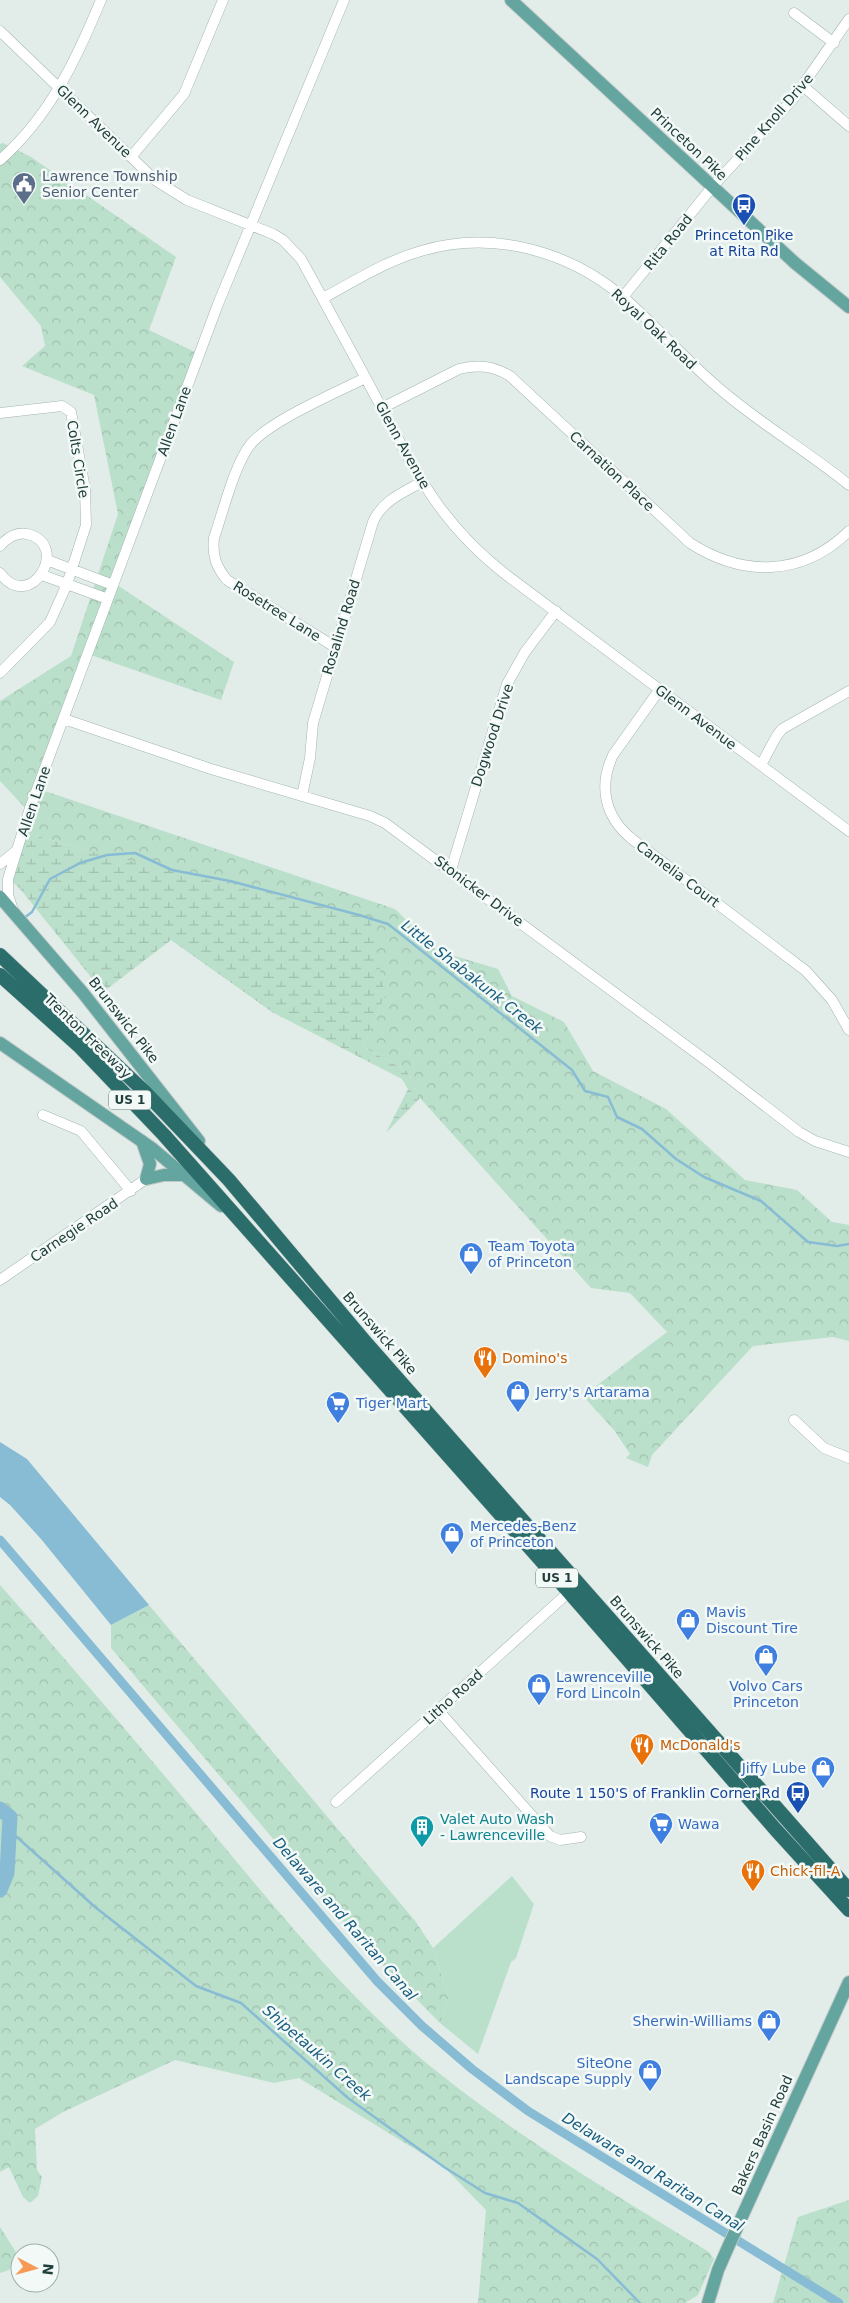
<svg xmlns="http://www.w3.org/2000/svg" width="849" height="2303" font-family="'DejaVu Sans',sans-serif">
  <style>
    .grass { fill: #badfca }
    .forest { fill: url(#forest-crowns) }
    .wetland { fill: url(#wetland-marsh) }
    .water { fill: #88bcd5 }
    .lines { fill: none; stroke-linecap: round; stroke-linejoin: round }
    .stream { stroke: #88bcd5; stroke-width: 2.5 }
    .canal { stroke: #88bcd5; stroke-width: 9 }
    .river { stroke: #88bcd5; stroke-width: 15 }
    .minor-casing { stroke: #a4b5b2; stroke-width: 11 }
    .major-casing { stroke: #c1c9c8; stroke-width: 14 }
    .highway-casing { stroke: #c1c9c8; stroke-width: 15 }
    .minor { stroke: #fff; stroke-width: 10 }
    .major { stroke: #65a59f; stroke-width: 12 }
    .highway { stroke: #2b6d6b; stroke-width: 14 }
    .labels { text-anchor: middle; stroke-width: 5; stroke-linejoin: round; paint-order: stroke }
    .shield { fill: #f3f9f7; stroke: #607774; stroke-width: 1 }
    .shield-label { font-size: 12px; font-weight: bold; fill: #213f3c }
    .street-label { font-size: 14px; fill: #213f3c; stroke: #f3f9f7 }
    .service-label { font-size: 14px; fill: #4e5e75; stroke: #f3f9f7; text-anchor: start }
    .transit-label { font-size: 14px; fill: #164399; stroke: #f3f9f7 }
    .shop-label { font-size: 14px; fill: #366cbe; stroke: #f3f9f7; text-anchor: start }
    .food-label { font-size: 14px; fill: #c56008; stroke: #f3f9f7; text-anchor: start }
    .culture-label { font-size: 14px; fill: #0d838f; stroke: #f3f9f7; text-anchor: start }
    .water-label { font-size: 15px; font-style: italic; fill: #185c7f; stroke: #f3f9f7 }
  </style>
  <defs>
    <pattern id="forest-crowns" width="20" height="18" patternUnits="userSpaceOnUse" patternTransform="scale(1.25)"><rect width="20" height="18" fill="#badfca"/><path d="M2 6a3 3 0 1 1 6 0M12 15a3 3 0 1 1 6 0" fill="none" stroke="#a0c0ae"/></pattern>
    <pattern id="wetland-marsh" width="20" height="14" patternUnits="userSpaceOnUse" patternTransform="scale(1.25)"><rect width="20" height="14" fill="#badfca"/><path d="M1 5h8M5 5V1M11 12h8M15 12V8" fill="none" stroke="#a0c0ae"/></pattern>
  </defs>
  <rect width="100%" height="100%" fill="#e2edea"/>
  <!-- grass -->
  <path class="grass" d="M512,1876L534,1904L516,1958L511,1962L478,2054L440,2023L449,2000L433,1948Z"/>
  <!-- forest -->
  <path class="forest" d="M3,143L31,157L176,257L149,330L195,352L111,581L234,662L221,700L85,653L36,788L395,909L438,951L498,969L512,996L564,1022L593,1071L666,1109L745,1180L797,1190L832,1222L849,1225V1341L833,1337L753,1346L652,1455L648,1467L626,1458L630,1454L614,1430L583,1396L667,1332L630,1293L591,1288L420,1098L407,1071L363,1047L385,995L90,851L23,832L29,812L0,781V701L71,656L118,514L94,395L22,366L45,346L41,326L0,277V144Z
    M0,1585C72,1666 142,1749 212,1832C280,1914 348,1998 430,2066C517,2137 614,2194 709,2252L714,2259L698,2295L685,2303H478L486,2210L444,2167L299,2078L274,2083L175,2060L63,2112L35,2129L37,2170L42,2177L38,2196L30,2203L23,2197L9,2167L0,2172Z
    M149,1605L416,1922L433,1948L449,2000L440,2023L366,1948L111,1648V1625Z
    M849,2200V2303H773L798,2217Z
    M0,2227L19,2257L9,2270L0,2273Z"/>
  <!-- wetland -->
  <path class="wetland" d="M23,832L90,851L370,918L385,995L363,1047L407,1071L420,1098L386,1133L408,1089L402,1079L272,1012L171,940L103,992L21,890L5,874Z"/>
  <!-- water -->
  <path class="water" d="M0,1442L27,1459L149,1605L111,1625L41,1539L10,1505L0,1497Z"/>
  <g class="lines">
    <!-- stream -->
    <path class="stream" d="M24,918L32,912L50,879L80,863L107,855L135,853L172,870L230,881L359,915L388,924L572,1070L585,1091L608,1097L617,1117L642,1129L676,1159L704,1177L761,1201L808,1242L837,1246L849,1244
      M9,1830L95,1907L196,1986L241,2003L348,2098L444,2167L485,2193L518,2203L597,2259L640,2303"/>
    <!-- canal -->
    <path class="canal" d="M0,1540L377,1981L422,2026L472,2069L528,2111L839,2303"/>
    <!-- river -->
    <path class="river" d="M0,1809L10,1817L7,1873L0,1890"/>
    <!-- minor casing -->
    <g class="minor-casing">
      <path id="minor" d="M794,13L834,43
        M0,31L155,180L187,200L273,234L283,240L301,259L312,279C334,320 357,361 379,403C417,475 442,526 509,577L849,831
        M803,86L849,126
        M131,157L184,94L223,0
        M0,160C50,116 76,60 101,0
        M623,297L713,186L793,99L849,19
        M323,298C355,281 386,261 421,251C492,230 567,250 623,297C654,324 682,356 713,383C755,421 805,449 849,485
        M382,408L459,369C478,364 493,366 510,376L690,543C743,577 802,577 849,531
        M0,413L62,406L71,412L85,489L86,525L67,584L50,622L0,673
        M0,546C7,538 16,532 27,534C72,544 30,615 0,573
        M47,560L113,585
        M42,575L108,599
        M335,647L227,580C216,567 212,555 214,538C223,512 234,466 250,445C269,421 336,393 365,378
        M660,689L613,755C598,787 605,817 632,839L806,971L832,1000L849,1030
        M64,719L211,769L370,816L385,823L711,1064L799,1132L815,1141L849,1152
        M761,765L776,737L782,729L849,691
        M302,796L310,758L313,723L373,522C382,501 402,493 422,482
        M0,864L16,851
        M451,870L507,684L525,652L556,611
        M13,910L8,895V879L30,808L218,304L344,0
        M43,1115L81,1131L131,1191
        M0,1280L146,1179
        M794,1420L824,1448L849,1458
        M438,1710L550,1836L560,1840L581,1837
        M336,1802L569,1592"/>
    </g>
    <!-- major casing -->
    <g class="major-casing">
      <path id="major" d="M511,0L795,263L849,307
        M0,897L83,993L199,1141
        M0,1043L153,1149L221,1206
        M142,1141L150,1164L146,1179L164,1175H185
        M708,2303L718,2270L729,2245L849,1982"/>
    </g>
    <!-- highway casing -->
    <g class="highway-casing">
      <path id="highway" d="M0,955L145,1092L229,1180L367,1344L849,1890
        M0,975L79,1046L164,1135L569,1592L776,1830L849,1910"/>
    </g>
    <!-- minor -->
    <use href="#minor" class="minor"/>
    <!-- major -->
    <use href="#major" class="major"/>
    <!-- highway -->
    <use href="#highway" class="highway"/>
  </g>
  <!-- icons -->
  <defs>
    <g id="civic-pin" transform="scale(1.25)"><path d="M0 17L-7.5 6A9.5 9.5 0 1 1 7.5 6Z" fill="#5c6f8a" stroke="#f3f9f7"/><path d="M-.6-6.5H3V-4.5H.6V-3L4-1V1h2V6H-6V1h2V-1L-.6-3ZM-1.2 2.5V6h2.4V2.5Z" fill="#fff"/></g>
    <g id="bus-pin" transform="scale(1.25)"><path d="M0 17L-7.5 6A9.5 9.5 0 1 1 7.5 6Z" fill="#1a4fb4" stroke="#f3f9f7"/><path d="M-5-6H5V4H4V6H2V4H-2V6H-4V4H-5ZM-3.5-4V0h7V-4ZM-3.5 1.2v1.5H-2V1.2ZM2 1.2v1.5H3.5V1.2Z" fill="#fff"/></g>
    <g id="shop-pin" transform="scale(1.25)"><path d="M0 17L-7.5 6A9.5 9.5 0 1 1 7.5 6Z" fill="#3f7fe0" stroke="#f3f9f7"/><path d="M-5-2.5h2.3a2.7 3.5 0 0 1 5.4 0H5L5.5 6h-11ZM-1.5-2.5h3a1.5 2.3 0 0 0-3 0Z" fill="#fff"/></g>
    <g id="restaurant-pin" transform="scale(1.25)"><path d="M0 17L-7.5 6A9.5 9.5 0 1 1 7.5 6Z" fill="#e8710a" stroke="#f3f9f7"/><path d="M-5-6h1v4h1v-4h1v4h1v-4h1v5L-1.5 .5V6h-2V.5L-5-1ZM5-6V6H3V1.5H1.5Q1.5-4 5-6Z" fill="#fff"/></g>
    <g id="supermarket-pin" transform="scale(1.25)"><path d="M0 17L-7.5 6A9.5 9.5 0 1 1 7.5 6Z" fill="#3f7fe0" stroke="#f3f9f7"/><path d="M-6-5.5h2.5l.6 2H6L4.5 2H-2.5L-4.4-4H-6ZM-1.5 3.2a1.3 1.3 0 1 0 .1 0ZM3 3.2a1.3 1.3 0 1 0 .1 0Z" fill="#fff"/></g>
    <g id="building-pin" transform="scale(1.25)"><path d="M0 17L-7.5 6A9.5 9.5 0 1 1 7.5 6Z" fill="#0f9aa8" stroke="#f3f9f7"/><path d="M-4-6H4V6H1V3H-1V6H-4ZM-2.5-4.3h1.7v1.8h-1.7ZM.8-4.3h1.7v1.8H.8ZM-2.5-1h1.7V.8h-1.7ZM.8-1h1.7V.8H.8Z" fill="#fff"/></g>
  </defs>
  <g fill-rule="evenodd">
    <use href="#civic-pin" x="24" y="184"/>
    <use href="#bus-pin" x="744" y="205"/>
    <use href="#shop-pin" x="471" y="1254"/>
    <use href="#restaurant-pin" x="485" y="1358"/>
    <use href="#shop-pin" x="518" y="1392"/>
    <use href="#supermarket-pin" x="338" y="1403"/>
    <use href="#shop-pin" x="452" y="1534"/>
    <use href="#shop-pin" x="688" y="1620"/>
    <use href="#shop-pin" x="766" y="1656"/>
    <use href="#shop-pin" x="539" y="1685"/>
    <use href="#restaurant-pin" x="642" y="1745"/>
    <use href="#shop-pin" x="823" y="1768"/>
    <use href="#bus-pin" x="798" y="1793"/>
    <use href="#supermarket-pin" x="661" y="1824"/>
    <use href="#building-pin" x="422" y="1827"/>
    <use href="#restaurant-pin" x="753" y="1871"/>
    <use href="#shop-pin" x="769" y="2021"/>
    <use href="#shop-pin" x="650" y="2071"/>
  </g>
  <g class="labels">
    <!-- shield labels -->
    <g class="shield">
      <rect x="109" y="1090.5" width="42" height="19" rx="4"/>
      <rect x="536" y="1568.5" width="42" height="19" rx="4"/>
    </g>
    <g class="shield-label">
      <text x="130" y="1104">US 1</text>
      <text x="557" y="1582">US 1</text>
    </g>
    <!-- street labels -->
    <g class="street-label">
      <text transform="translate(774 117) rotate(-49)" y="5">Pine Knoll Drive</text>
      <text transform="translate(94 121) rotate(44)" y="5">Glenn Avenue</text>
      <text transform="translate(689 144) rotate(43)" y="5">Princeton Pike</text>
      <text transform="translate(668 242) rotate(-51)" y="5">Rita Road</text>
      <text transform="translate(654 329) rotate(43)" y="5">Royal Oak Road</text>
      <text transform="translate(174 421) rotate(-70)" y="5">Allen Lane</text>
      <text transform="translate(403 445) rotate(61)" y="5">Glenn Avenue</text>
      <text transform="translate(78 459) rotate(81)" y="5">Colts Circle</text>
      <text transform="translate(612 471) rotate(43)" y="5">Carnation Place</text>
      <text transform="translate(277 611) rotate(32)" y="5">Rosetree Lane</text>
      <text transform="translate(341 627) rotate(-73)" y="5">Rosalind Road</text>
      <text transform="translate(696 717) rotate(37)" y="5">Glenn Avenue</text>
      <text transform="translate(492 735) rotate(-72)" y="5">Dogwood Drive</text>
      <text transform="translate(34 801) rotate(-71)" y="5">Allen Lane</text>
      <text transform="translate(678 874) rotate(37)" y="5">Camelia Court</text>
      <text transform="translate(479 891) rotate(37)" y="5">Stonicker Drive</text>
      <text transform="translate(124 1020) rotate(52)" y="5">Brunswick Pike</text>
      <text transform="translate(88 1036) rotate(44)" y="5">Trenton Freeway</text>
      <text transform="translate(74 1230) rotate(-34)" y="5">Carnegie Road</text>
      <text transform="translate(380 1333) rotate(49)" y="5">Brunswick Pike</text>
      <text transform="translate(647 1637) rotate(49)" y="5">Brunswick Pike</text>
      <text transform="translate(453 1697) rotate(-42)" y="5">Litho Road</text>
      <text transform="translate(762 2135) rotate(-66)" y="5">Bakers Basin Road</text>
    </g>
    <!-- service labels -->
    <g class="service-label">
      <text x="42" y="181">Lawrence Township<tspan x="42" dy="16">Senior Center</tspan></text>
    </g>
    <!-- transit labels -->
    <g class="transit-label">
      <text x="744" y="240">Princeton Pike<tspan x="744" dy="16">at Rita Rd</tspan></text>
      <text x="780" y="1798" text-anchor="end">Route 1 150'S of Franklin Corner Rd</text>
    </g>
    <!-- shop labels -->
    <g class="shop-label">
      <text x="488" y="1251">Team Toyota<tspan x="488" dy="16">of Princeton</tspan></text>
      <text x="536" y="1397">Jerry's Artarama</text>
      <text x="356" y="1408">Tiger Mart</text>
      <text x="470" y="1531">Mercedes-Benz<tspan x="470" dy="16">of Princeton</tspan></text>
      <text x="706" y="1617">Mavis<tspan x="706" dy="16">Discount Tire</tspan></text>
      <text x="556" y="1682">Lawrenceville<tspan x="556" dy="16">Ford Lincoln</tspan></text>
      <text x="766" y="1691" text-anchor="middle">Volvo Cars<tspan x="766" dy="16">Princeton</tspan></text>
      <text x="806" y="1773" text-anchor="end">Jiffy Lube</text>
      <text x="678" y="1829">Wawa</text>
      <text x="752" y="2026" text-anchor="end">Sherwin-Williams</text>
      <text x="632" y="2068" text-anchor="end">SiteOne<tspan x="632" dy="16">Landscape Supply</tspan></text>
    </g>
    <!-- food labels -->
    <g class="food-label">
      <text x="502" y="1363">Domino's</text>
      <text x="660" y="1750">McDonald's</text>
      <text x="770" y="1876">Chick-fil-A</text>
    </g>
    <!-- culture labels -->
    <g class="culture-label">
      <text x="440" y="1824">Valet Auto Wash<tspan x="440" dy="16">- Lawrenceville</tspan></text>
    </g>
    <!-- water labels -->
    <g class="water-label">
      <text transform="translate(472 977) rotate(38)" y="5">Little Shabakunk Creek</text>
      <text transform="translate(345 1919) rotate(49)" y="5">Delaware and Raritan Canal</text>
      <text transform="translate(317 2053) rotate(41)" y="5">Shipetaukin Creek</text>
      <text transform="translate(653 2172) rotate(32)" y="5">Delaware and Raritan Canal</text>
    </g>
  </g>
  <!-- north arrow -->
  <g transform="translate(35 2268) rotate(96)"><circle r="24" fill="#f3f9f7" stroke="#9fafac"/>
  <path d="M0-4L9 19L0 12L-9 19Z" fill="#f89955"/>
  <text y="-8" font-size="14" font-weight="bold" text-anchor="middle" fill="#213f3c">N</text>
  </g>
</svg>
